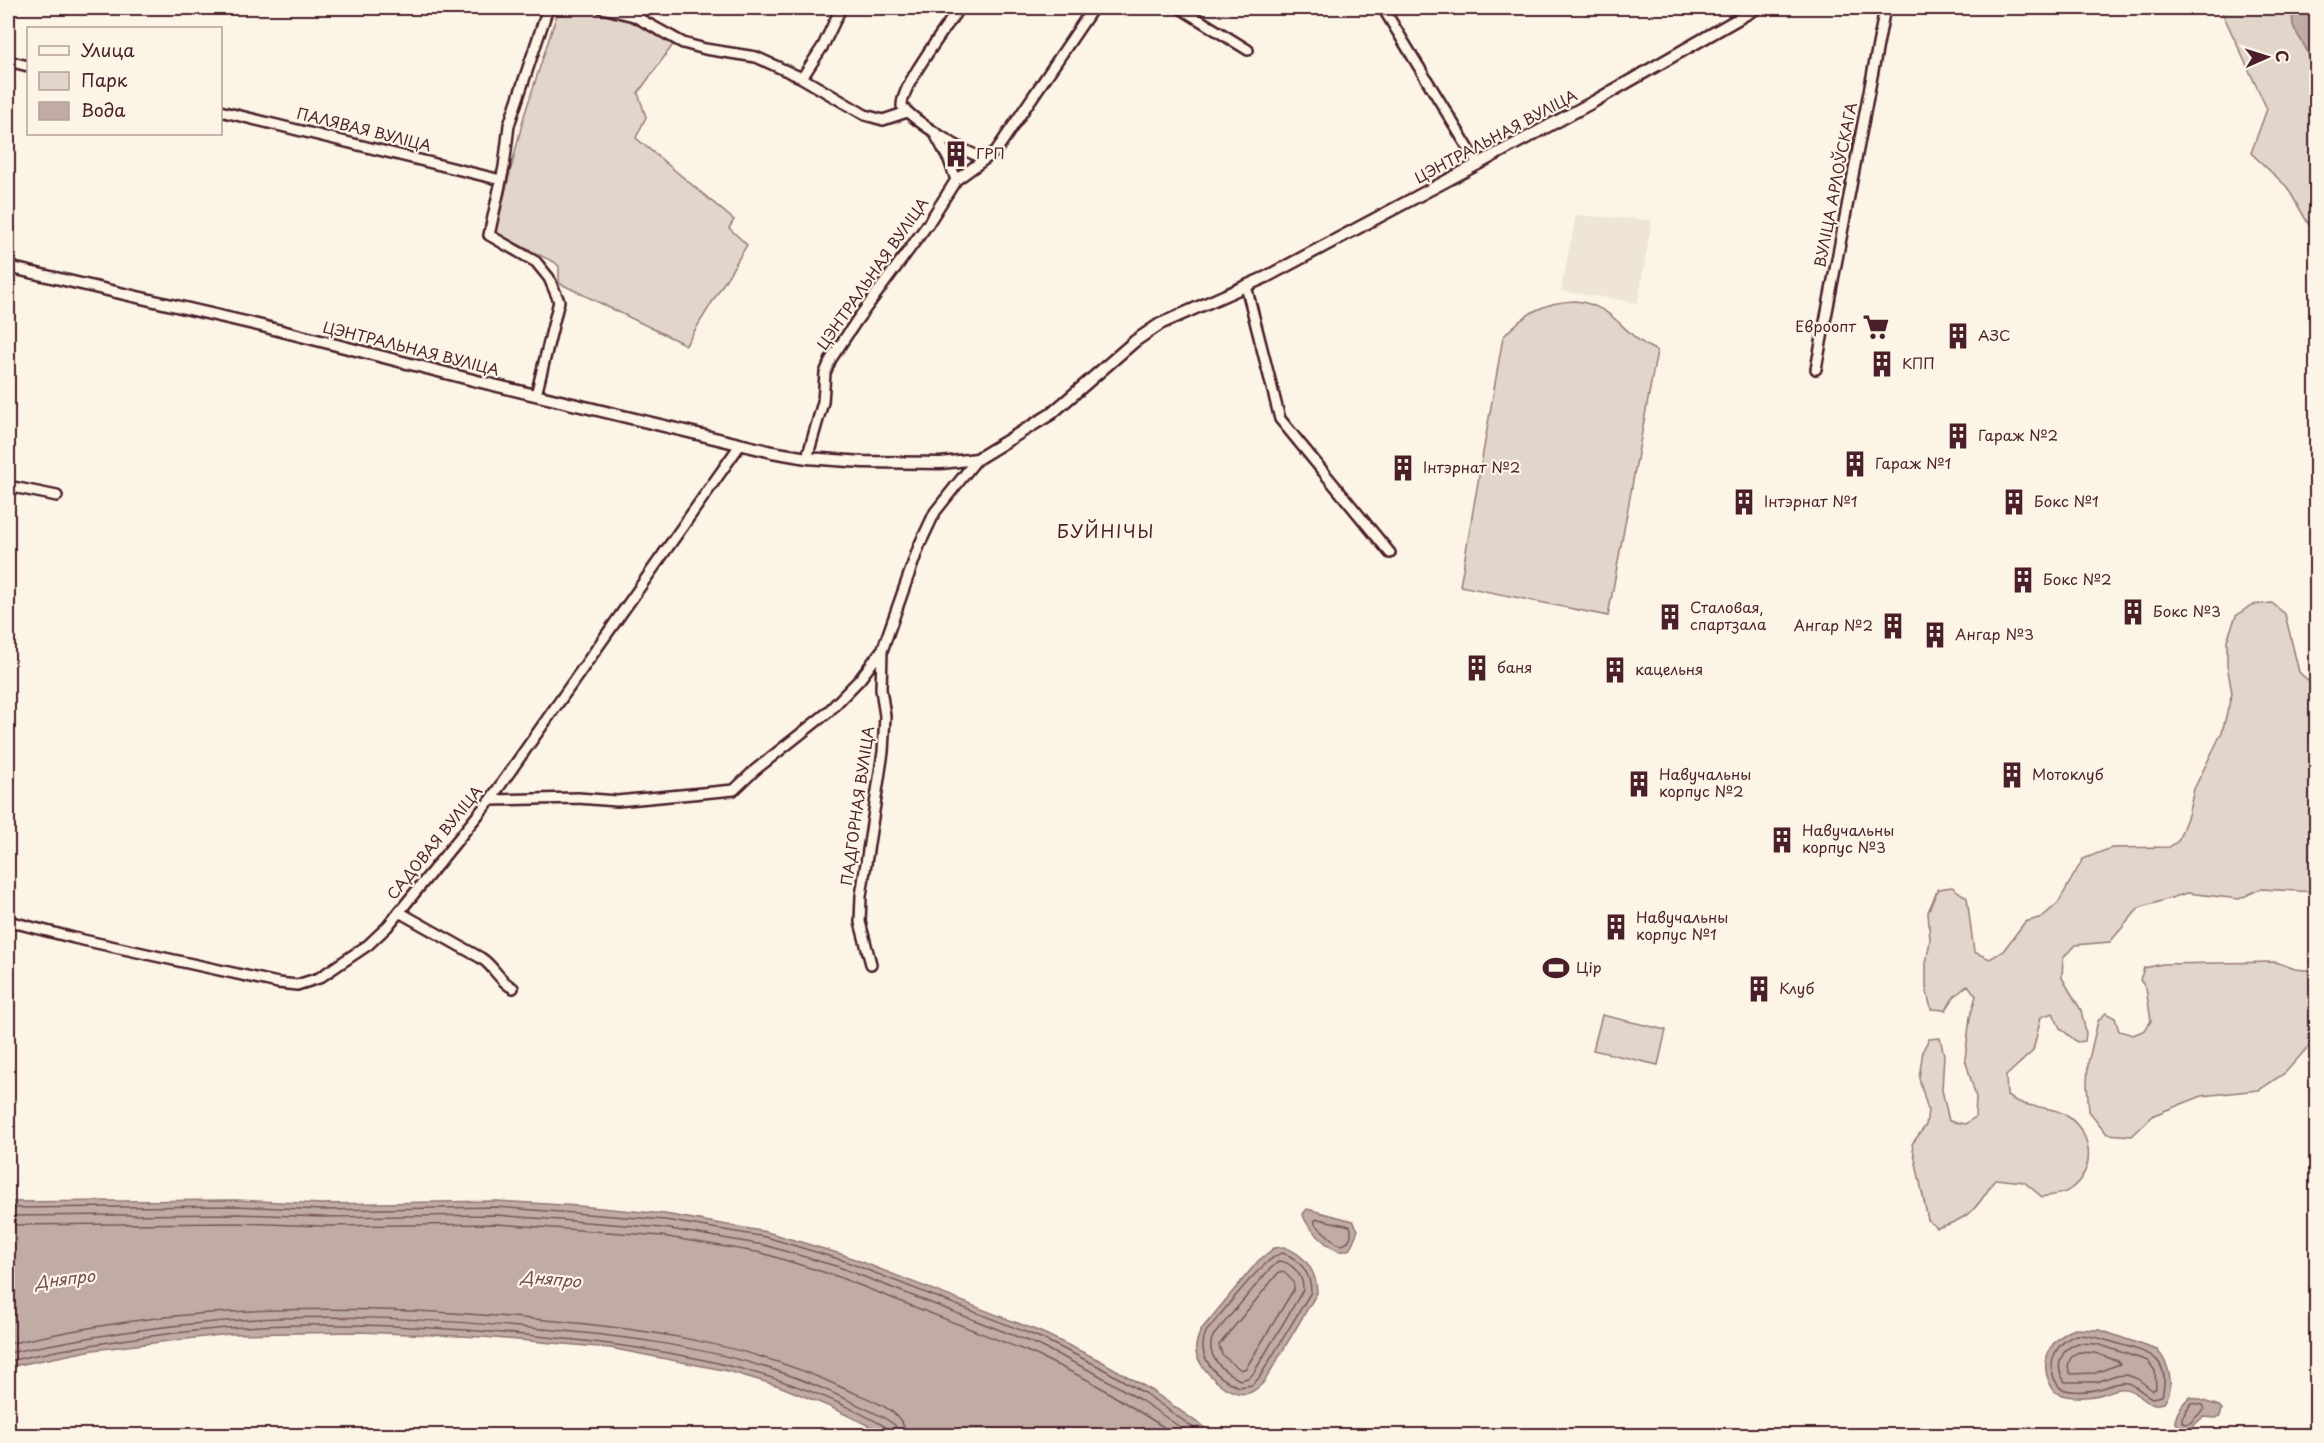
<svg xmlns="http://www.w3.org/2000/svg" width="2324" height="1443" font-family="'Playpen Sans',sans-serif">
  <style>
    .built { fill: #eee5d7 }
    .green { fill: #e2d5ca; stroke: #967a7a; stroke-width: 1.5 }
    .water { fill: #c0aca5; stroke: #917474; stroke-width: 1.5 }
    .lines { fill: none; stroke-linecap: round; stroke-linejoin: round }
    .shore { stroke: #79575c; stroke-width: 1.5 }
    .stream { stroke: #917474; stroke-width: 3 }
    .minor-casing { stroke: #4a1f2b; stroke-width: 14 }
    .tertiary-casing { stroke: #4a1f2b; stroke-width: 15 }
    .minor { stroke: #fcf5e5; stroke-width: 9 }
    .tertiary { stroke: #fcf5e5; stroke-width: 10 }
    .labels { text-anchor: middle; stroke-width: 4.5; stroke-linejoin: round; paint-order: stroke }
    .street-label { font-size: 15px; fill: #4a1f2b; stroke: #fcf5e5 }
    .poi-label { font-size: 15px; fill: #4a1f2b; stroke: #fcf5e5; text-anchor: start }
    .water-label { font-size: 16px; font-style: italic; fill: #6d4950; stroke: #fcf5e5 }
    .quarter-label { font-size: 18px; letter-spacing: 1.5px; fill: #4a1f2b; stroke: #fcf5e5 }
  </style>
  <rect width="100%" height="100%" fill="#fcf5e5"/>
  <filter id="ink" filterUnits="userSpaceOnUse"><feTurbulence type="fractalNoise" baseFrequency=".0167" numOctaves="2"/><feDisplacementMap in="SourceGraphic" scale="12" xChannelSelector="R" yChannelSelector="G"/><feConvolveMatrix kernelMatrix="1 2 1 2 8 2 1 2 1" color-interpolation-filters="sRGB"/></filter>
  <g filter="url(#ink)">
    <!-- built -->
    <path class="built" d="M1576,215L1652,220L1638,303L1561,291Z"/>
    <!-- green -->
    <path class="green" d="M559,8H590L640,23L675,42L638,93L646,117L636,138L734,220L729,228L747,245L686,345L559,283V267L556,263L495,233L524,116Z
      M2220,8H2316V237L2287,187L2251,153L2267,109Z
      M1575,301C1617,306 1622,336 1657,351L1608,616L1460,586L1503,337C1524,314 1543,302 1575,301Z
      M2272,603L2285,614L2299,672L2316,688V892L2260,889L2239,899L2187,893L2139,908L2110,942L2075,945L2063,958L2062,978L2081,1010L2086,1033L2085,1041L2077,1042L2060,1028L2053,1013L2041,1017L2033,1051L2006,1076L2007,1096C2012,1099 2018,1102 2024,1104C2038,1108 2051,1107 2064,1114C2093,1131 2098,1170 2069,1190C2063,1195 2050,1195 2042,1197L2024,1182L1995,1179C1978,1207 1970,1219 1937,1228L1928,1220L1912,1144L1926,1125L1928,1110L1919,1078L1923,1050L1929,1039L1940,1038L1944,1055L1942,1090L1949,1121L1965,1124L1975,1117L1976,1097L1965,1059L1970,1017L1976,996L1968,985L1954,997L1946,1010L1931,1009L1926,988V964L1930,940L1928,912L1938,889L1952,887L1967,898L1974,952L1990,959L2003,951L2025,922L2042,917L2058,903L2083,859L2111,848L2169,847L2178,841L2188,815L2194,789L2222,732L2232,693L2227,665V640L2236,616L2251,605Z
      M2276,962L2295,969L2316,971V1044L2308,1047L2285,1073L2259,1090L2202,1096L2154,1115L2132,1136L2107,1134L2089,1111L2087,1085L2088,1063L2098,1021L2106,1013L2115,1018L2119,1031L2133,1035L2145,1030L2151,1021L2146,988L2140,980L2144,968L2163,964Z
      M1602,1015L1666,1030L1658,1065L1593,1050Z"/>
    <!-- water -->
    <path class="water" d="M2293,8H2312C2310,17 2309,25 2316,32V87C2313,75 2311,60 2306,49C2297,31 2290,30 2293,8Z
      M237,1200L322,1204L496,1201L579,1206L665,1214L767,1232L844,1255L1043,1333L1101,1361L1149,1389L1215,1435H888L828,1406L779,1386L728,1371L610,1348L483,1337L359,1332L229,1334L93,1350L8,1367V1202Z
      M1307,1209L1353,1221L1358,1230L1350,1249C1346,1250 1345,1252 1341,1251C1330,1251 1304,1224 1303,1214Z
      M1284,1247C1304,1254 1317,1271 1317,1293L1264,1382C1259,1387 1255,1391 1249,1393C1229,1398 1200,1371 1196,1352C1195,1344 1198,1337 1201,1330L1258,1261L1274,1248Z
      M2075,1329L2100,1330L2157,1350C2169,1363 2176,1387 2164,1403C2143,1408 2142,1392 2126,1389C2117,1387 2110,1392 2103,1394C2090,1398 2067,1399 2055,1392C2037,1367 2046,1340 2075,1329Z
      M2191,1397L2219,1406L2222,1409L2220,1416L2216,1418L2203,1417L2189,1430L2180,1429L2175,1421C2177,1412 2183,1401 2191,1397Z"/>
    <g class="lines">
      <!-- shore -->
      <path class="shore" d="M8,1208L237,1206L322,1210L496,1207L665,1220L766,1237L842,1260L1041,1338L1098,1366L1146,1394L1205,1436
        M8,1216L237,1214L322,1217L496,1215L664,1228L764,1245L839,1267L1038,1345L1095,1373L1142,1401L1193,1436
        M1318,1219L1350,1226C1353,1233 1350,1243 1342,1245L1337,1244L1315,1224V1220Z
        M8,1225L237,1223L322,1226L496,1224L662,1236L762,1253L836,1276L1034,1354L1090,1381L1178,1436
        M1283,1253C1300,1259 1311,1274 1311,1292L1259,1378L1252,1385L1239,1387C1216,1378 1195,1357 1206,1332C1220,1316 1265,1255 1283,1253Z
        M1279,1261C1293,1262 1304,1277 1303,1290L1253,1374L1248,1378L1240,1380C1224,1372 1204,1356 1213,1336L1268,1271Z
        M1279,1272H1283C1289,1276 1295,1281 1294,1289L1246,1368L1241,1370L1222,1355L1219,1345Z
        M2076,1335C2093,1335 2106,1340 2122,1345C2151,1353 2171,1359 2162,1396L2152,1398C2143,1394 2136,1385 2127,1383C2116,1381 2109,1387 2099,1389C2088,1392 2069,1393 2060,1388C2044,1368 2053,1344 2076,1335Z
        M2078,1343L2097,1344L2148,1361L2155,1371L2156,1389L2152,1390L2138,1379L2127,1375L2113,1376L2097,1382H2065C2054,1367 2060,1349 2078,1343Z
        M8,1344C80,1328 155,1315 230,1312C331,1306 433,1310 534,1319C639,1328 746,1342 843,1388C864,1398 905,1408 906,1436
        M2079,1352L2095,1353L2118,1361L2120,1364L2095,1373L2071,1374L2068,1368C2069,1360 2071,1355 2079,1352Z
        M8,1353C80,1338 153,1326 227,1321C327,1313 430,1319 530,1328C615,1335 702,1345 783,1373C818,1385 850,1401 883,1417L895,1425L897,1436
        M8,1361C80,1345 153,1334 227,1328C324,1321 428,1326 525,1335C650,1346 776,1364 886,1427L890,1436
        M2191,1403L2202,1405L2204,1409L2190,1423L2185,1424L2182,1422V1418Z"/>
      <!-- stream -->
      <path class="stream" d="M1985,1433L1999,1436"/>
      <!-- minor casing -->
      <g class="minor-casing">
        <path id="minor" d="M602,8L634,16L683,43L705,49L756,57L802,78L823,46L841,8
          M959,8C946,28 901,86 902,106C915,122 965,153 984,158
          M1180,8L1248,50
          M1383,8L1478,164
          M8,61L28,66
          M802,78L865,115L883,120L907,112
          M220,111L501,180
          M934,132L949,160L956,180
          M1246,286L1280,419L1390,553
          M1816,369L1885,8
          M536,395L559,301L549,278L536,262L489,235L504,167L509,125L548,8
          M807,458L823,402L825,373L831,359L857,320L928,224L956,180L996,151L1093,8
          M8,486L57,496
          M490,800L578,798L617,801L734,790L755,770L827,713L860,679L881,651
          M399,912L481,958C494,966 499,981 513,988
          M8,921L74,938L278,983L297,985L319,978L368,945L387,927L490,800L740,445
          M871,964L860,922L861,896L883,752L885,716L881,689L882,651L919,546L935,512L977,459"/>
      </g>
      <!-- tertiary casing -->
      <g class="tertiary-casing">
        <path id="tertiary" d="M8,267L262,326L481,382L772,452L807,458L863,462L941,463L977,459L1051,414L1135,341L1160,324L1266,277L1478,164L1593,102L1757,8"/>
      </g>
      <!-- minor -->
      <use href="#minor" class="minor"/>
      <!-- tertiary -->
      <use href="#tertiary" class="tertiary"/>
    </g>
  </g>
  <!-- icons -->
  <defs>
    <g id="building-bare" transform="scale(2.07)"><path d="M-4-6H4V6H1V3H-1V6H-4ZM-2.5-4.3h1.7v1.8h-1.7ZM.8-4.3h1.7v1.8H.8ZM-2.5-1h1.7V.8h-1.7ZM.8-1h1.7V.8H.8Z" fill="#4a1f2b" stroke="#fcf5e5" stroke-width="2.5" paint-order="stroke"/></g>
    <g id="supermarket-bare" transform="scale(2.07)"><path d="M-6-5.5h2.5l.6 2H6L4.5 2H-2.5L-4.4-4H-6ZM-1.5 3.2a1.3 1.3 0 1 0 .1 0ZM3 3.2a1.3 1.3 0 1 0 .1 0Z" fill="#4a1f2b" stroke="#fcf5e5" stroke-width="2.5" paint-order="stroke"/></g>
    <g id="stadium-bare" transform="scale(2.07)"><path d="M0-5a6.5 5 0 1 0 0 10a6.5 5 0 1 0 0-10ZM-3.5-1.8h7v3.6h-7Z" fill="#4a1f2b" stroke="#fcf5e5" stroke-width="2.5" paint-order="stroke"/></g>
  </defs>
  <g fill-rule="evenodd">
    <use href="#building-bare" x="956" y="154"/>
    <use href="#supermarket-bare" x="1876" y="327"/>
    <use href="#building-bare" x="1958" y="336"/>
    <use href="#building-bare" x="1882" y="364"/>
    <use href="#building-bare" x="1958" y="436"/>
    <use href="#building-bare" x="1855" y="464"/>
    <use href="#building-bare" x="1403" y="468"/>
    <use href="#building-bare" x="1744" y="502"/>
    <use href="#building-bare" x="2014" y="502"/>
    <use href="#building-bare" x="2023" y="580"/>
    <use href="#building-bare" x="2133" y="612"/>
    <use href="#building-bare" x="1670" y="617"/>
    <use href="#building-bare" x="1893" y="626"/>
    <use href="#building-bare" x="1935" y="635"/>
    <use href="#building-bare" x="1477" y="668"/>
    <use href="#building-bare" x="1615" y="670"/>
    <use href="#building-bare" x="2012" y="775"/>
    <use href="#building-bare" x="1639" y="784"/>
    <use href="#building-bare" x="1782" y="840"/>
    <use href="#building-bare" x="1616" y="927"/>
    <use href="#stadium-bare" x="1556" y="968"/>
    <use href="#building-bare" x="1759" y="989"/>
  </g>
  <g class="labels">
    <!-- street labels -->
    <g class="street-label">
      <text transform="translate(364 130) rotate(14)" y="5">ПАЛЯВАЯ ВУЛІЦА</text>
      <text transform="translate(1496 137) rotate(-28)" y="5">ЦЭНТРАЛЬНАЯ ВУЛІЦА</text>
      <text transform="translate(1836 185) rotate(-79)" y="5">ВУЛІЦА АРЛОЎСКАГА</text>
      <text transform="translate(873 274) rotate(-55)" y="5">ЦЭНТРАЛЬНАЯ ВУЛІЦА</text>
      <text transform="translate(411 349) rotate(14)" y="5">ЦЭНТРАЛЬНАЯ ВУЛІЦА</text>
      <text transform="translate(858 806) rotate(-82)" y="5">ПАДГОРНАЯ ВУЛІЦА</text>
      <text transform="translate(435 843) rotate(-51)" y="5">САДОВАЯ ВУЛІЦА</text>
    </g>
    <!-- poi labels -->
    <g class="poi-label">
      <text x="976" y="159">ГРП</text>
      <text x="1856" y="332" text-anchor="end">Евроопт</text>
      <text x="1978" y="341">АЗС</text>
      <text x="1902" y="369">КПП</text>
      <text x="1978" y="441">Гараж №2</text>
      <text x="1875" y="469">Гараж №1</text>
      <text x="1423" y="473">Інтэрнат №2</text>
      <text x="1764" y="507">Інтэрнат №1</text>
      <text x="2034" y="507">Бокс №1</text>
      <text x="2043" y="585">Бокс №2</text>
      <text x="1690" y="613">Сталовая,<tspan x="1690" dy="17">спартзала</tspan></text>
      <text x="2153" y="617">Бокс №3</text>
      <text x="1873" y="631" text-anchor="end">Ангар №2</text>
      <text x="1955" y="640">Ангар №3</text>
      <text x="1497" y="673">баня</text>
      <text x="1635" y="675">кацельня</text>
      <text x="1659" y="780">Навучальны<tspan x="1659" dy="17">корпус №2</tspan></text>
      <text x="2032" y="780">Мотоклуб</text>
      <text x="1802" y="836">Навучальны<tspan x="1802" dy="17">корпус №3</tspan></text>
      <text x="1636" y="923">Навучальны<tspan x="1636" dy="17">корпус №1</tspan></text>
      <text x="1576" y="973">Цір</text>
      <text x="1779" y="994">Клуб</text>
    </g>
    <!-- water labels -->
    <g class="water-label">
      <text transform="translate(65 1279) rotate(-7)" y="6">Дняпро</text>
      <text transform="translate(551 1279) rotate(5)" y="6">Дняпро</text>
    </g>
    <!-- quarter labels -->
    <g class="quarter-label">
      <text x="1106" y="538">БУЙНІЧЫ</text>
    </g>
  </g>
  <!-- margin -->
  <rect width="2324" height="1443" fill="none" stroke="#fcf5e5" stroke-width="30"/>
  <rect x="15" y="15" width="2294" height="1413" fill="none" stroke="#4a1f2b" stroke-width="2" filter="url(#ink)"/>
  <!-- legend -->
  <rect x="27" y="27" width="195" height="108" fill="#fcf5e5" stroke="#b59f9b" stroke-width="1.5"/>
  <rect x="39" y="46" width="30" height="9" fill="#fcf5e5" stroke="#b59f9b" stroke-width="1.5"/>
  <text x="81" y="57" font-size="18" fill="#4a1f2b">Улица</text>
  <rect x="39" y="72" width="30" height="18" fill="#e2d5ca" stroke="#b59f9b" stroke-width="1.5"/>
  <text x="81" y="87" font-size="18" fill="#4a1f2b">Парк</text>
  <rect x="39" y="102" width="30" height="18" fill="#c0aca5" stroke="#b59f9b" stroke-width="1.5"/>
  <text x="81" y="117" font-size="18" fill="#4a1f2b">Вода</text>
  <!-- north arrow -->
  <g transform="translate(2267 57) rotate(87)" stroke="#fcf5e5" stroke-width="4.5" paint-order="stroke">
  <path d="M0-4.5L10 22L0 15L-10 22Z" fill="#4a1f2b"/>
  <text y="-9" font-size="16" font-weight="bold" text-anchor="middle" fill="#4a1f2b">С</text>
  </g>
</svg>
